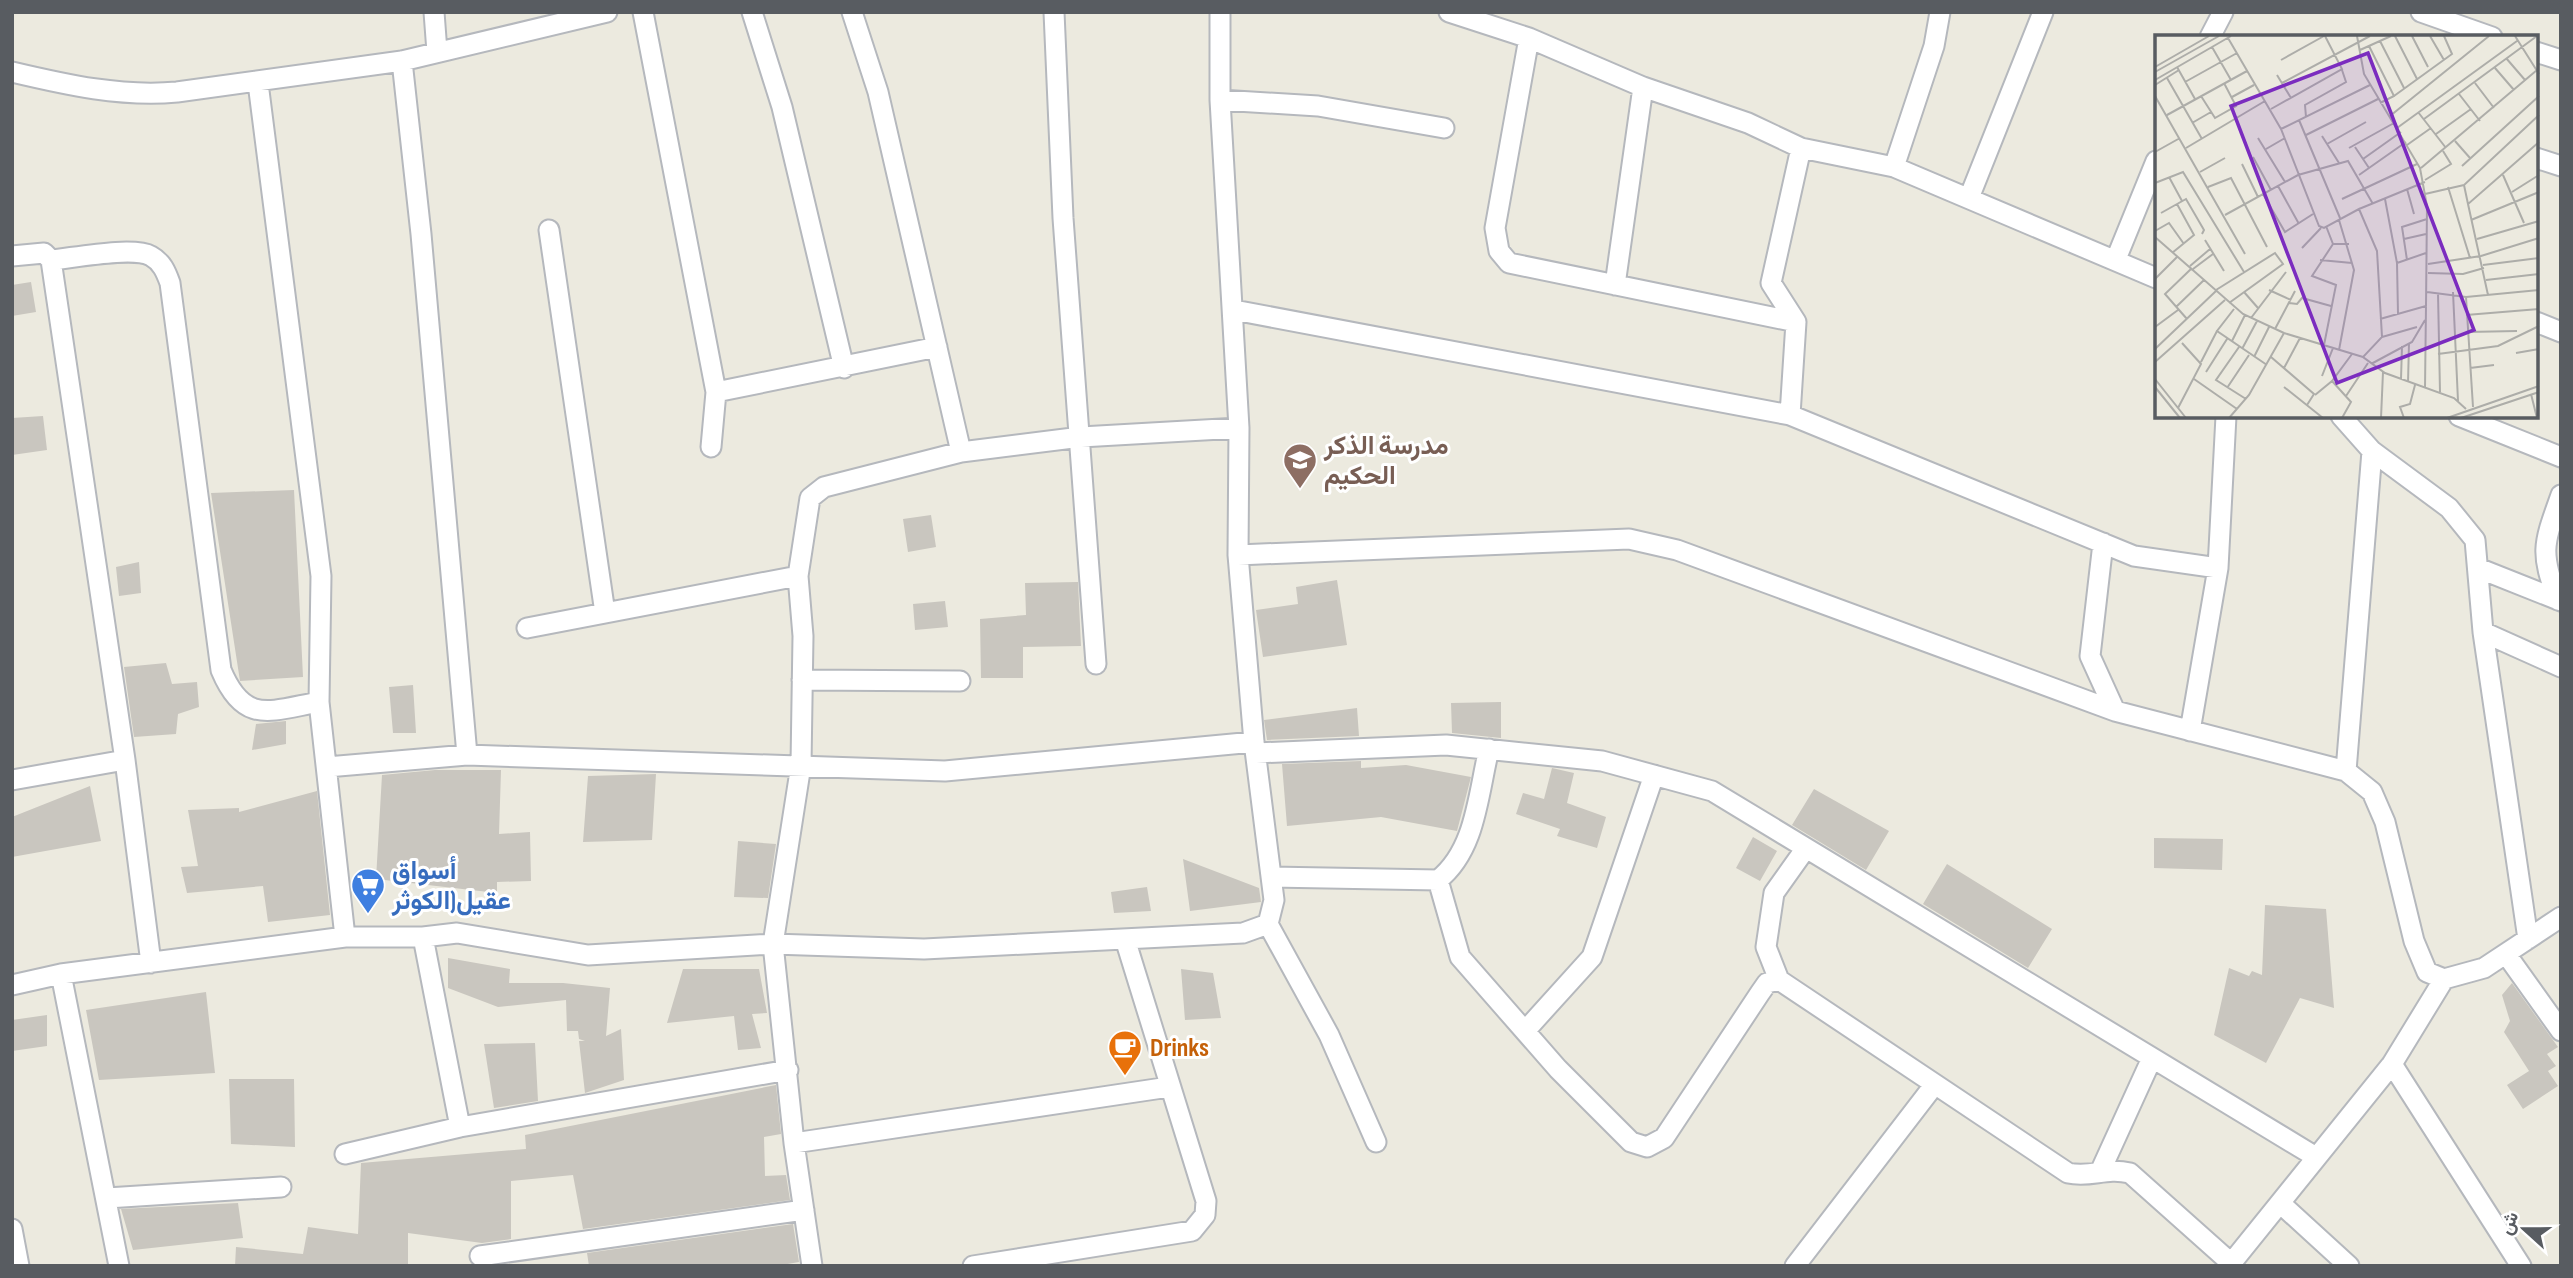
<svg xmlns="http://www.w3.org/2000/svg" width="2573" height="1278" font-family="'Sofia Sans Condensed',Vazirmatn,sans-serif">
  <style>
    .building { fill: #c9c6bf }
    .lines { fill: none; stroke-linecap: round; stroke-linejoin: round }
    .street-casing { stroke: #b5b8bd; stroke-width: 23 }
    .street { stroke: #fff; stroke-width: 19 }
    .labels { text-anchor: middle; stroke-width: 6; stroke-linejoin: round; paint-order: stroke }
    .education-label { font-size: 26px; font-weight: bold; fill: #785e54; stroke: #fff; text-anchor: start }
    .shop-label { font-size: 26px; font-weight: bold; fill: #366cbe; stroke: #fff; text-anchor: start }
    .food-label { font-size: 26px; font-weight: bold; fill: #c56008; stroke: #fff; text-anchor: start }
    .inset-road { fill: none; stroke: #adada9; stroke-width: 2 }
    .view { fill: #7b2cbf; fill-opacity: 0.15; stroke: #7b2cbf; stroke-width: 3.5 }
    .inset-edge { fill: none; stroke: #585c61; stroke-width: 3.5 }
  </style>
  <rect width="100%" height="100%" fill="#eceadf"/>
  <!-- building -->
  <path class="building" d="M31,282L36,312L12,316V285Z
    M43,416L47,450L12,455V418Z
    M294,490L303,677L240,681L211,493Z
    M931,515L936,547L908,552L903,519Z
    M139,562L141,593L119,596L116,567Z
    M1337,580L1347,645L1263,657L1256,610L1298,604L1296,587Z
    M1078,582L1081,646L1023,647V678H981L980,619L1026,615L1025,583Z
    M945,601L948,627L915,630L913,604Z
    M166,663L172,684L197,682L199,707L178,714L176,734L134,737L124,667Z
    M413,685L416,733H393L389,687Z
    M1501,702V738L1452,733L1451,703Z
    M1357,708L1359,736L1267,740L1264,720Z
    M286,721V744L252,750L256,724Z
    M1361,761V768L1406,765L1471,777L1457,831L1381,817L1287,826L1282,764Z
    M1552,768L1574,773L1567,803L1606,817L1597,848L1557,836L1560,829L1516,814L1523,793L1544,799Z
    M435,770H501L499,834L530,832L531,881L497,882V893L376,879L382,775Z
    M656,774L652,840L583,842L588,776Z
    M90,786L101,841L12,857V817Z
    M1814,789L1889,831L1866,870L1792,825Z
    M317,791L330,915L268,922L263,886L187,893L181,867L198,866L188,810L239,808V812Z
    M1753,837L1777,851L1760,881L1736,868Z
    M2154,838L2223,839L2222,870L2154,868Z
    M738,841L776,844L768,898L734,897Z
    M1183,859L1259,888L1261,902L1190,911Z
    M1947,864L2052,929L2028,968L1923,904Z
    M1147,887L1151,911L1114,913L1111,892Z
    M2265,905L2326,909L2334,1008L2300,998L2266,1063L2214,1035L2229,968L2249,976L2252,971L2262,975Z
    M448,958L510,969L509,983H563L610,988L606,1036L621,1029L624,1080L585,1093L579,1041H585L579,1039L578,1031H567L566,1000L498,1007L448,988Z
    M683,969H759L767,1013L752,1014L761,1048L738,1050L734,1016L667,1023Z
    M1181,969L1213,973L1221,1018L1185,1020Z
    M2512,983L2558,1047L2547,1054L2556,1066L2548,1071L2558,1086L2523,1109L2507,1085L2529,1071L2504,1032L2510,1021L2502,995Z
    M206,992L215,1073L99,1080L86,1010Z
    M47,1015V1046L12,1051V1020Z
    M535,1043L538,1101L494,1108L484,1044Z
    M229,1079H294L295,1147L231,1144Z
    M776,1085L781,1134L764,1137L765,1176L786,1175L790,1200L583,1229L573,1175L511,1181V1239L482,1243L408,1233V1266H235L236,1247L303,1254L308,1227L358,1234L361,1163L526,1149L525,1135Z
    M238,1203L243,1238L133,1250L121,1209Z
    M793,1224L799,1262L776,1266H589L587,1253Z"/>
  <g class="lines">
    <!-- street casing -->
    <g class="street-casing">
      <path id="street" d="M434,12L437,52
        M643,12L716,392L711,447
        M752,12L782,107L844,368
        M852,12L878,92L961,452
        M1054,12L1063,218L1096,664
        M1220,12V100L1239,428L1238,555
        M1449,12L1529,38L1643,87L1748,123L1801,148L1894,167L2156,278
        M2421,12L2492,37
        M2210,37L2223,12
        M1529,38L1495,228L1499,251L1509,263L1796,322
        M2536,52L2561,60
        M402,61L421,234L467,755
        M12,72C67,85 121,97 177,92L402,61L607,12
        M258,83L321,576L319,702L345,937
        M1220,100L1318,106L1444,128
        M2536,158L2561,166
        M1894,167L1934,46L1940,12
        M1969,198L2043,12
        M549,230L605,613
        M12,256L44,253L51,260L125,760L151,963
        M2116,259L2156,161
        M51,260C73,258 133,246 151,256C162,262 166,272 170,283L221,670C244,725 269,711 319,702
        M1615,285L1643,87
        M1234,310L1790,415L2134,556L2218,568
        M2536,322L2561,332
        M716,392L937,347
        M1790,415L1796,322L1771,283L1801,148
        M2341,416L2372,451L2449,508L2475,540L2483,632L2528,939
        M2459,416L2561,457
        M2103,543L2090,656L2115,711
        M2478,568L2561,601
        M2558,600C2539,551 2544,543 2561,495
        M527,628L798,576
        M2483,632L2561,667
        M802,680L960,681
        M2190,731L2218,568L2226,416
        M1256,753L1446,745L1602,761L1712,791L2316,1157
        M327,767L467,755L945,771L1254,742
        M2346,771L2372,451
        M12,780L125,760
        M1271,877L1438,880C1476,850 1478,794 1489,749
        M1438,880L1460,957L1558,1069L1631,1142L1647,1147L1664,1138L1760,993L1767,983L1779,980L2068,1173C2092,1178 2105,1167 2130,1173L2231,1263
        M1268,924L1329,1035L1376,1142
        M423,937L460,1127
        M2506,954L2561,1031
        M61,974L119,1266
        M1779,980L1766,947L1774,893L1806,848
        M12,985L61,974L345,937H423L457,933L588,955L773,944L924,949L1243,933L1268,924L1274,900L1254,742L1238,555L1629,539L1677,550L2115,711L2346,771L2372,792L2385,822L2414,941L2427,972L2444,979L2484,968L2561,917
        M1525,1031L1592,957L1654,775
        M2392,1064L2521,1266
        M794,1143L1169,1087
        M345,1154L460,1127L788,1070
        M2100,1172L2152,1058
        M107,1198L281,1187
        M2280,1203L2349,1266
        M12,1229L19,1266
        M480,1256L804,1210
        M812,1266L794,1143L773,944L801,765L803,636L798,576L810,498L824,487L961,452L1081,437L1239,428
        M973,1266L1192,1231L1205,1215L1206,1201L1125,939
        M1795,1266L1935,1084
        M2229,1266L2392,1064L2444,979"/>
    </g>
    <!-- street -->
    <use href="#street" class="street"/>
  </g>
  <!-- icons -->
  <defs>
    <g id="school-pin" transform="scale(1.75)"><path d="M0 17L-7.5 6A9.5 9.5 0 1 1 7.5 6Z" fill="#8d6e63" stroke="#fff"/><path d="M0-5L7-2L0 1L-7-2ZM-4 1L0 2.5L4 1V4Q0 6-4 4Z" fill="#fff"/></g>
    <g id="supermarket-pin" transform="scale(1.75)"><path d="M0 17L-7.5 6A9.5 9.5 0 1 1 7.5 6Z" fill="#3f7fe0" stroke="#fff"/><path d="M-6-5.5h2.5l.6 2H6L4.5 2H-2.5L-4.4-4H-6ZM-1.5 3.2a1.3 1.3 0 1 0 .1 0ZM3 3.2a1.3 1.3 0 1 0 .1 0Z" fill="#fff"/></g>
    <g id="cafe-pin" transform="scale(1.75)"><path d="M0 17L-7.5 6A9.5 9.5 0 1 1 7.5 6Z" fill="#e8710a" stroke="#fff"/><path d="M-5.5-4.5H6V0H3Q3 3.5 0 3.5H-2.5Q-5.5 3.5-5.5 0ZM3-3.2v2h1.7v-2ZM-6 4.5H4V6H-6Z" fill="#fff"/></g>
  </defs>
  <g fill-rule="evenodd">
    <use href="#school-pin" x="1300" y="460"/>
    <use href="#supermarket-pin" x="368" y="885"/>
    <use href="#cafe-pin" x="1125" y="1047"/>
  </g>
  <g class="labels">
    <!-- education labels -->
    <g class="education-label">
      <text x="1324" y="454">مدرسة الذكر<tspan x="1324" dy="30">الحكيم</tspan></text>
    </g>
    <!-- shop labels -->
    <g class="shop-label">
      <text x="392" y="879">أسواق<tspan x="392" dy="30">عقيل(الكوثر</tspan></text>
    </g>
    <!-- food labels -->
    <g class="food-label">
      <text x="1150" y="1056">Drinks</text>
    </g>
  </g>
  <!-- overview -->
  <g transform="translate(2155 35)">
    <rect width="383" height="383" fill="#eceadf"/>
    <path class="inset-road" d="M202,1L209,39L265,133L272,171L271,271L225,284M240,1L262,44M257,1L273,32M275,1L289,25M360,1L384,39M73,3L126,94L164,191L169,193L204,174L222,216L227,302L208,322L230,338L299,363L311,374M225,6L249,53M214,11L239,61L225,68M57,12L76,45M205,15L236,1M351,23L370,45M126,25L169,1M0,32L54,1M22,32L40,64M340,33L359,55M0,37L64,1M122,40L136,63M12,43L47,104M0,45L76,1M30,47L82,18M127,48L215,1M320,48L339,73M0,50L24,35M304,59L325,86M0,61L90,219M46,61L60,83L81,71L69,48M239,61L297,19L289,1M77,62L99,50M116,74L187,34L170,1M263,77L291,113M12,80L92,36M235,81L334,1M151,82L150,70L191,47L187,35M269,84L382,1M144,85L185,183M37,88L56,77M242,93L362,6M126,94L215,50M281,99L316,74M151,100L223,64M167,101L184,128M103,103L130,147M300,106L315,123M172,109L211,87M252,110L276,93M200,112L214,133M31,113L110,66M194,113L239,88M111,114L130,103M0,117L25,103M98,122L116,155M208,124L246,97M87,129L103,162M307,131L384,61M266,133L382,35M45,137L70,123M204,140L251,107M348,140L369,188M14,142L27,166M270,145L296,129L288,116M0,148L28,137L89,237M123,151L144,189M53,152L76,143L112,212M293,152L315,223M252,154L259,179M357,157L384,140M108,159L130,197L158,179M270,159L309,150M187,164L262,129M230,164L242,228L243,279M313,169L309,150L384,80M204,174L270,147M6,178L31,164L49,195L47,199M70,180L143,140L193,126L218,169M184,185L199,235L184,315M316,185L384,157M171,191L178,209H194M0,196L14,188L29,209M0,202L88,279L129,298L208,322M249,204L271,199M322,204L384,186M50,205L69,236M147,213L166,193M17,218L39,200L22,169M165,225L197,228M252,225L247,192L272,184M242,228L271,218M273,229L326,221L384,203M328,230L384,223M35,231L55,214M38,234L58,219M273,238L308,239L329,233M0,244L23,221M331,245L384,239M61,255L120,218L128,229L74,268M114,255L136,265M89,257L103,273M272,257L311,262L384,255M298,257L303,366M283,258L285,357M333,260L313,169L384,107M311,262L318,372M134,268L142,269L147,263L176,271M21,272L49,245M79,274L62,296L112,330M311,280L384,274M96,283L131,237M32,284L10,259L37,233M0,292L23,275M120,294L140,256M312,297L362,296M227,302L262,292M77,306L90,280M169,310L181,250L157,241L178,209M84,312L61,345L91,364M0,314L61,256M87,314L102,286M361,318L384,314M283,319L343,311L384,291M99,322L114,292M116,322L159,359L152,370M0,327L70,265M46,327L62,296M216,329L257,307L270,285M129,333L145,303M315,333L339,330M51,337L72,304M167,341L178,313M0,344L31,383M39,344L82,374M246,344L247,311M177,346L196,367L187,383M253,348L254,308M0,352L25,383M129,352L168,383M72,353L94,320M270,353L271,271M376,359L382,383M160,360L177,346L197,319M191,361L213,328M23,373L46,329L27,308M74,383L94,360L129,298M226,383L228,337M249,383L245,372L255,369L260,350M292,383L384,351M306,383L384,357"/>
    <path class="view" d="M213,18L319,295L182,348L76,71Z"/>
    <rect width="383" height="383" class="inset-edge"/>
  </g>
  <!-- border -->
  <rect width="2573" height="1278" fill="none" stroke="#585c61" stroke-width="28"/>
  <!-- north arrow -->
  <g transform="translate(2524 1229) rotate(291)" stroke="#ffffff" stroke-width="5" paint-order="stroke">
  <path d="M0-5L12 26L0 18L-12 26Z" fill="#585c61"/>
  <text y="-10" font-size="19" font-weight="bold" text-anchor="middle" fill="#585c61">ش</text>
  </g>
</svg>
